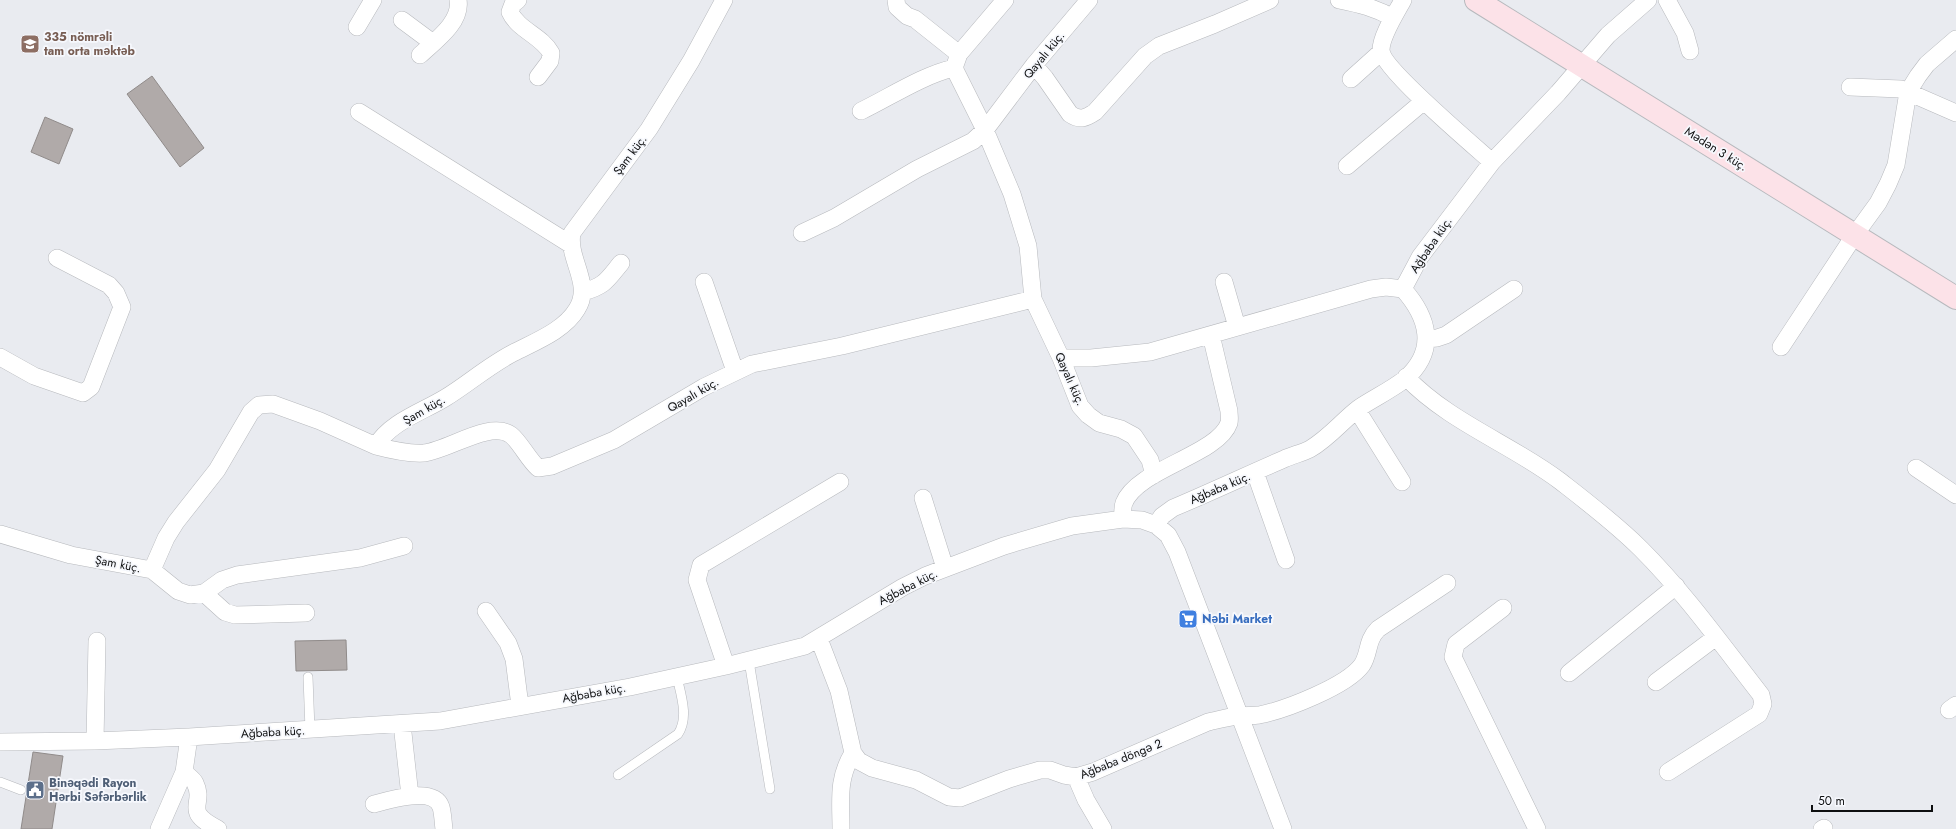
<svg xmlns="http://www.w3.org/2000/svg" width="1956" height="829" font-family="Jost,sans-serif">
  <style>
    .building { fill: #b0aaa9; stroke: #908b8a }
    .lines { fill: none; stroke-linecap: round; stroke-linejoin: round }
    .lane-casing { stroke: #b7b9bd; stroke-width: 10 }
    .street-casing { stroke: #b7b9bd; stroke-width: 18 }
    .secondary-casing { stroke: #b7b9bd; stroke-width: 24 }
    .lane { stroke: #fff; stroke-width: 9 }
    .street { stroke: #fff; stroke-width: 17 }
    .secondary { stroke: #fce2e8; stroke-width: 22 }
    .labels { text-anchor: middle; stroke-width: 3.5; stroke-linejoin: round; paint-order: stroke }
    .education-label { font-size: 12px; font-weight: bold; fill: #785e54; stroke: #f6f8fd; text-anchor: start }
    .street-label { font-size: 12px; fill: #0e0f10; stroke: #f6f8fd }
    .shop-label { font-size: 12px; font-weight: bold; fill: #366cbe; stroke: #f6f8fd; text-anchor: start }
    .service-label { font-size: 12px; font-weight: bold; fill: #4e5e75; stroke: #f6f8fd; text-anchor: start }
  </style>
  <rect width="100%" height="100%" fill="#e9ebf0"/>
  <!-- building -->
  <path class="building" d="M152,76L204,148L180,167L127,94Z
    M45,117L73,129L59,164L31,152Z
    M346,640L347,670L296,671L295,641Z
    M33,752L63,756L52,829H21Z"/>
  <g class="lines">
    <!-- lane casing -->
    <g class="lane-casing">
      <path id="lane" d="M749,661L770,789
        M308,677L310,730
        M618,775L678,734C689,718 681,695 677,677
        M0,782L21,790"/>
    </g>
    <!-- street casing -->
    <g class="street-casing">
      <path id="street" d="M518,0L513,4L510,12C518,30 542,36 551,53L550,61L538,77
        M896,0L897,7L907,16L915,19L959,54
        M1005,0L959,54L954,68L985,130L1012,194L1028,246L1033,299L1061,358L1080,406L1088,415L1099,423L1121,429L1134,436L1150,460L1154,475
        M1339,0C1359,4 1376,8 1393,18
        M1403,0C1396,13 1381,36 1381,50C1382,68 1474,146 1492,162
        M1667,0L1685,33L1690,51
        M402,20L433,43
        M357,27L373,0
        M420,55C435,41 462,22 458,0
        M1034,65L1045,78L1070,114C1080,121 1086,118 1095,112L1145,56L1159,46L1215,24L1270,0
        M1351,79L1381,52
        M1850,87L1901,89L1956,113
        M861,111C890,97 923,75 954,68
        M359,112L570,244
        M1347,166L1424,101
        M802,233L834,218L917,169L973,141L985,130L1034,65L1089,0
        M704,282L735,371
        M1224,282L1237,327
        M583,292C605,286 607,280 621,263
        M1426,339L1437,338L1446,335L1514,289
        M1781,347L1854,236L1878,203L1888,184L1896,165L1908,92L1918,76L1927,64L1956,39
        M0,357L34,376L83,393L91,387L122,307L116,293L109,285L57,258
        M1061,358H1091L1150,352L1371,289L1386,287L1403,289
        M1406,377C1449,422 1511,444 1560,481C1587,502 1616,524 1641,549C1685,593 1722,645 1761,695L1763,704L1759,714L1668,772
        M1357,410L1402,482
        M376,446C391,450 408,454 424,453C449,450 490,420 511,435C520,442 528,459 538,468L552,466L614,440L704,387L752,364L842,346L1033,299
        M1916,468L1956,495
        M1255,472L1286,560
        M923,498L945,568
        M1123,519C1123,514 1122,508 1124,503C1137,469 1218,455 1229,423C1230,419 1229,415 1229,411L1211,335
        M1156,525L1162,516L1173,508C1211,492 1247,475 1284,459C1293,455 1302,453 1310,449C1329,438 1342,421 1359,408C1374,398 1391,390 1405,379C1438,350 1428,317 1403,289L1420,257L1492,162L1558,93L1608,35L1648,0
        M0,534L71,555L152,570L166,538L176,522L217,470L251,412L259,405L273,404L320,421L376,446C390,422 422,412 445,398C468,384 488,366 513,353C534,342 564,331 577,309C593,284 567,259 572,233L649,129L691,61L724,0
        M152,570L178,591L190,595L204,593L222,580L237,575L360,558L404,546
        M204,593L225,612L235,615L306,613
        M1503,608L1456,644L1453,657L1537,829
        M486,611L508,643L514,659L520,706
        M819,639L839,691L853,753L859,761L872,768L916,780L949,797L960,798L1009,779L1040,770H1050L1064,775L1076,777L1093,772L1208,722C1218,720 1228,717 1238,716C1245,715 1252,716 1259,715C1285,710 1347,686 1362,665C1370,653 1366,641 1378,629L1447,583
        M726,666L697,580L701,565L840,482
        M1569,673L1676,586
        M1656,682L1716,637
        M1949,710L1956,705
        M402,724L410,796
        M95,741L97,641
        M0,742L95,741L189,737L440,721L630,687L726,666L805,646L903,587L925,576L1004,546L1072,526L1123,519L1142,520L1156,525L1168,535L1177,552L1283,829
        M184,772C188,776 193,779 195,783C206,805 181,810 218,829
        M1076,777L1086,800L1103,829
        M374,804C389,800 434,786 441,807C443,814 443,822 444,829
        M159,829L184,772L189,737
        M841,829C841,800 837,779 853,753
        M1822,829L1824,828"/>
    </g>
    <!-- secondary casing -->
    <g class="secondary-casing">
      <path id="secondary" d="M1476,0L1956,298"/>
    </g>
    <!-- lane -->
    <use href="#lane" class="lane"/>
    <!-- street -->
    <use href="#street" class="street"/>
    <!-- secondary -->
    <use href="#secondary" class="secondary"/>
  </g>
  <!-- icons -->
  <defs>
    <g id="school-square" transform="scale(1)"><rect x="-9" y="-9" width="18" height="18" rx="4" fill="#8d6e63" stroke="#f6f8fd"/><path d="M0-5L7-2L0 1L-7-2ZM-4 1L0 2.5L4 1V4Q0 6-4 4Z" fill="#fff"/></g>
    <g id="supermarket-square" transform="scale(1)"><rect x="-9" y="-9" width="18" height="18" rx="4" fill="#3f7fe0" stroke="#f6f8fd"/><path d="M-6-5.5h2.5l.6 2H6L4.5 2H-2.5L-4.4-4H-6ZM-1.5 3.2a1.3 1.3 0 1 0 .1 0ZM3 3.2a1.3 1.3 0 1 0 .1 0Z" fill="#fff"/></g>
    <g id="civic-square" transform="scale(1)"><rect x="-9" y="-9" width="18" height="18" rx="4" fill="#5c6f8a" stroke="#f6f8fd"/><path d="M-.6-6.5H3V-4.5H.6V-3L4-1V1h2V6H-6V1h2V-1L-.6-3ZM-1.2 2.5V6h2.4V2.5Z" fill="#fff"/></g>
  </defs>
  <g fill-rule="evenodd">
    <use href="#school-square" x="30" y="44"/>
    <use href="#supermarket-square" x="1188" y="619"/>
    <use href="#civic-square" x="35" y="790"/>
  </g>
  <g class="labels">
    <!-- education labels -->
    <g class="education-label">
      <text x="44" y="41">335 nömrəli<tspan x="44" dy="14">tam orta məktəb</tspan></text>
    </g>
    <!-- street labels -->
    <g class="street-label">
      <text transform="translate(1044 55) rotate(-51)" y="4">Qayalı küç.</text>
      <text transform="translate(1716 149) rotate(32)" y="4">Mədən 3 küç.</text>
      <text transform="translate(630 155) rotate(-53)" y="4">Şam küç.</text>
      <text transform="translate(1431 245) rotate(-56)" y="4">Ağbaba küç.</text>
      <text transform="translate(1070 379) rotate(66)" y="4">Qayalı küç.</text>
      <text transform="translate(693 395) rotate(-30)" y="4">Qayalı küç.</text>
      <text transform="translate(424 410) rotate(-30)" y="4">Şam küç.</text>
      <text transform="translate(1220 488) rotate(-23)" y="4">Ağbaba küç.</text>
      <text transform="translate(118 564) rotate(11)" y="4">Şam küç.</text>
      <text transform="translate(908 587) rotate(-27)" y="4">Ağbaba küç.</text>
      <text transform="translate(594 693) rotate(-10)" y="4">Ağbaba küç.</text>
      <text transform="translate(273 732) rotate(-3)" y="4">Ağbaba küç.</text>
      <text transform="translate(1121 759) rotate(-22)" y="4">Ağbaba döngə 2</text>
    </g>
    <!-- shop labels -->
    <g class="shop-label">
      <text x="1202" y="623">Nəbi Market</text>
    </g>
    <!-- service labels -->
    <g class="service-label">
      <text x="49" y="787">Binəqədi Rayon<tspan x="49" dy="14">Hərbi Səfərbərlik</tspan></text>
    </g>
  </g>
  <!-- scale -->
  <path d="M1812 805v6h120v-6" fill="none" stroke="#0e0f10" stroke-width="2"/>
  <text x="1818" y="805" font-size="12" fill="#0e0f10" stroke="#f6f8fd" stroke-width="3" paint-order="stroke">50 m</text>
</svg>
